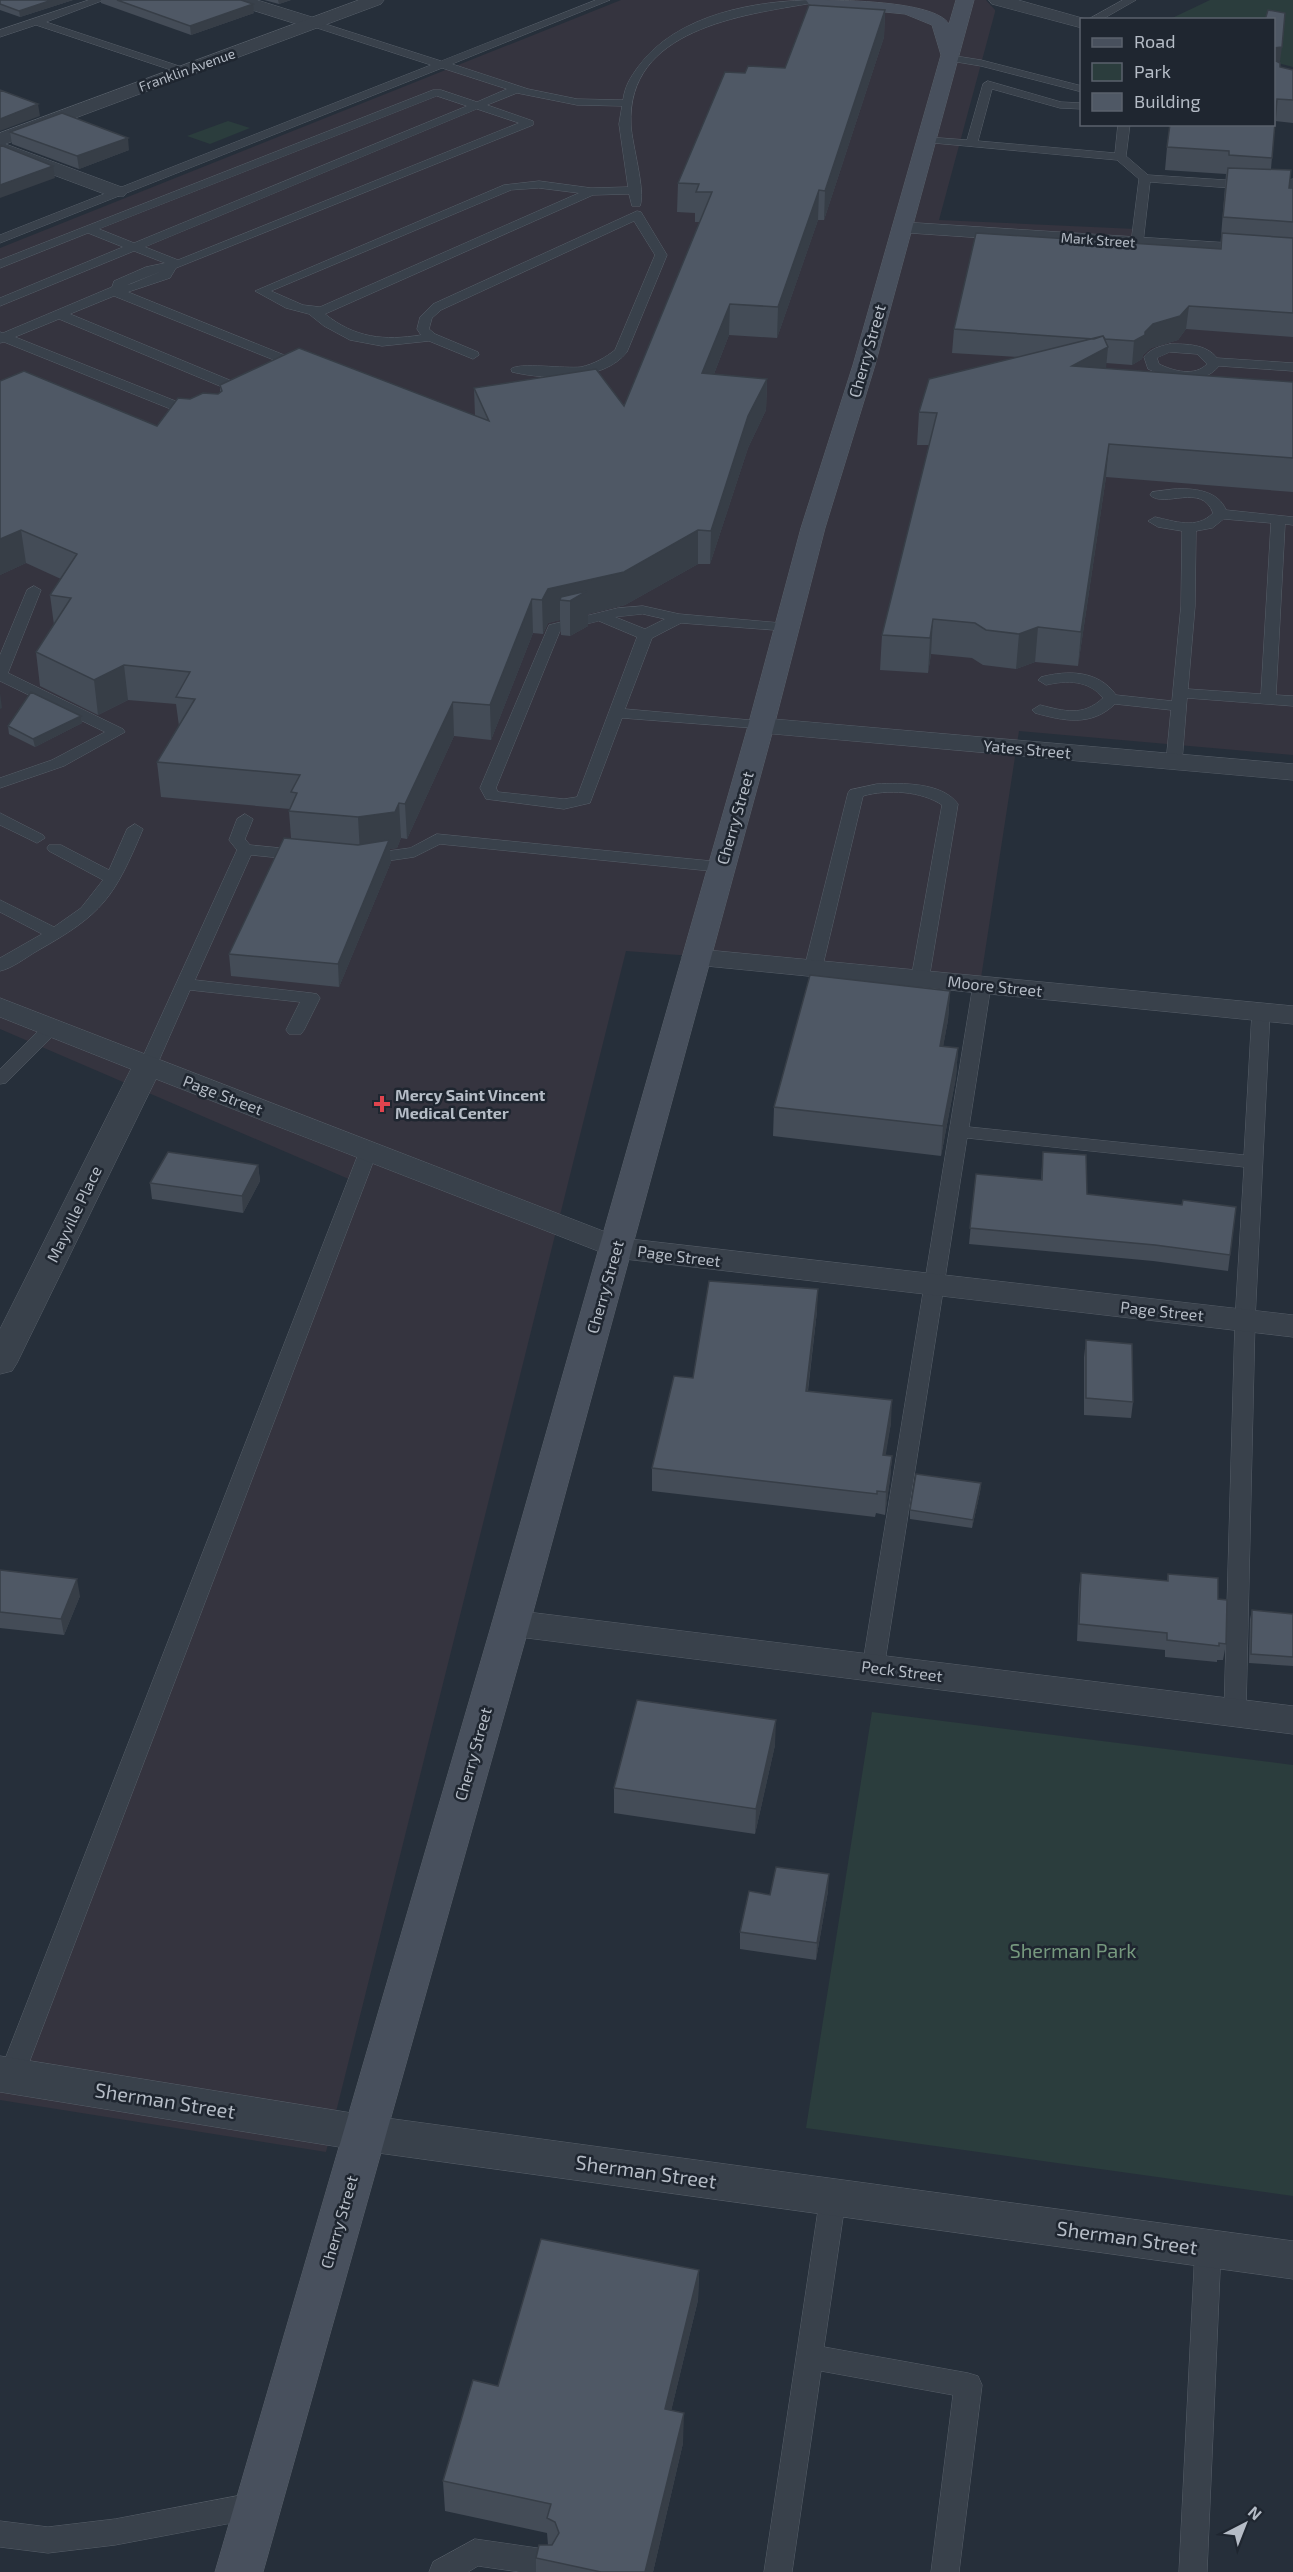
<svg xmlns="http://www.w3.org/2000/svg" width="1293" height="2572" font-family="'Exo 2',sans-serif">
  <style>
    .medical { fill: #35343f }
    .green { fill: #2b3d3d }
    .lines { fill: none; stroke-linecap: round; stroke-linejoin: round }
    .service-casing { stroke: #575f69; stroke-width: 1 }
    .minor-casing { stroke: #575f69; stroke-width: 1 }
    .tertiary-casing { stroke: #575f69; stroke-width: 1 }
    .secondary-casing { stroke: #575f69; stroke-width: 1 }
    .service { fill: #39414b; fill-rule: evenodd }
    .minor { fill: #39414b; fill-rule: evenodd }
    .tertiary { fill: #39414b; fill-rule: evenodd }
    .secondary { fill: #48505d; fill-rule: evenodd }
    .wall { fill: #444c57 }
    .shaded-wall { fill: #373e47 }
    .building { fill: #4f5865; stroke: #373e47; stroke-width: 1.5 }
    .health-dot { fill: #e0444e; stroke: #1f2630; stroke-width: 2 }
    .labels { text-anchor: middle; stroke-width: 5; stroke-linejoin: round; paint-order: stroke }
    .far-street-label { font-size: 14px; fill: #b5bcc6; stroke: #1f2630 }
    .street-label { font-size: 16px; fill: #b5bcc6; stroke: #1f2630 }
    .poi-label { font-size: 16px; font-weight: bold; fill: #b5bcc6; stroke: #1f2630; text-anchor: start }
    .near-park-label { font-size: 20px; fill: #76997e; stroke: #1f2630 }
    .near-street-label { font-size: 20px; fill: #b5bcc6; stroke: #1f2630 }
  </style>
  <rect width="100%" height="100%" fill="#262f3a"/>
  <!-- medical -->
  <path class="medical" d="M621,0H986L995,10V12L939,220L1136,229L1134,256L1293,267V755L1019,731L981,978L626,951L326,2152L0,2100V2081L351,1180L0,1029V248Z"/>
  <!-- green -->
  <path class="green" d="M1210,0H1293V67L1274,62V20H1168Z
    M228,121L250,128L210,144L187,136Z
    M872,1712L1293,1765V2196L806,2128Z"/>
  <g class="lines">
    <!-- service casing -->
    <g class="service-casing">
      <path id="service" d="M89,0H104L46,22L188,69V73H180L36,25L0,37V30Z
        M596,0H610L452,64L528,89L577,99L623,100C625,86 630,78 638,67C676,14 757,0 818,0L813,3C742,15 626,29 631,125C632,145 646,191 640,206H632L629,194L593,195L325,314C355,338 384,341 421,335L417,329L420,317L433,304L637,211L641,212L667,255L627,352C603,382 547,380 512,372L511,369C518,362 566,369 581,367C594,364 605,358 615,350L655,255L634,221L441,310L432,318L429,329L435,334L478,352L479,355L473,359L429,341L382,346L350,340L324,326L309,314L286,308L255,291L504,185L539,181L591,188L628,187L619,124L622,106L577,105L517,93L487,105L533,121V125L176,268L170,278L128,292L304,363L305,366L304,369L289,371V366L114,296L70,314L244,386H253L255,389L249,394H239L59,319L15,337L203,412L205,415L203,418H193L4,342L0,343V332L3,333L112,287L114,281L146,267L165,263L134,251L0,306V298L123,247L88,233L0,268V260L433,90H441L477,102L507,89L442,68L0,243V235L431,65L308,25V21H316L441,61ZM437,96L467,106L134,243L99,229ZM477,109L519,123L178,260L145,247ZM539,188L579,193L320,307L303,305L271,291L511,190ZM162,271L131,284L127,285Z
        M1123,0H1136L1101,20H1087Z
        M949,55L981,60L1082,86V92L981,66L945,60L944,58Z
        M988,81L1061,102L1082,103V109L1060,108L992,89L978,141L1115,153L1118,124H1130L1126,156L1148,175L1272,183L1293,179V187L1272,191L1150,182L1143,243L1137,247L1133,246L1131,243L1139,179L1117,160L923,142L921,140L927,137L967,140L983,84Z
        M1170,344C1187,344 1206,344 1217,358L1293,363V371L1219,366C1202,387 1170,379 1148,369L1144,357C1150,349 1160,346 1170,344ZM1170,352L1197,354L1207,364C1195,377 1173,371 1159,364L1157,358Z
        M1174,489C1193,488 1218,490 1226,510L1293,517V525L1285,524L1276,695L1293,696V706L1187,698L1182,762L1174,767L1166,762L1171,710L1115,704C1091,727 1064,721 1035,713L1032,710L1040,705C1064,711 1083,717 1103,698C1089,680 1067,680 1046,685L1038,680L1041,677C1068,670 1098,670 1116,695L1172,701L1181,606L1182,531L1158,527L1148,521L1155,517C1174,521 1197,530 1213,513C1202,482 1164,509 1150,495L1152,492ZM1224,519L1271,523L1261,694L1188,689L1195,606L1196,531L1212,528Z
        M34,586L41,590L8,673L123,729L125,732L64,766L0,788V778L52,760L105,732L0,681V655L27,590Z
        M643,606L679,614L792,624L794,627L792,630L787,631L681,623L652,638L625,709L761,721L769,726L766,729L622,718L590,803L564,809L486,799L480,788L549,625L618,608ZM643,614L665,619L645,629L615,617ZM599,621L637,637L577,797L564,799L498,792L496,788L560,631Z
        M877,784C902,783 942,782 958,804L929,979L926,983H914L911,979L942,805C922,791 887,789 863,796L822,969L819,973H807L804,969L848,793L850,790Z
        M0,813L43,835L45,838L37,843L0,825Z
        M245,814L253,819L245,839L250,845L301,850L309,855L301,860L251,855L195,980L311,993L317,994L320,998L304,1030L301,1034H289L286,1030L300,1002L190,990L157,1065L154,1069H142L139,1065L237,850L229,840L237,819Z
        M135,824L143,829C114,898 103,914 37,951C25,958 13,968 0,971V958L42,934L0,912V900L54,927L81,908L103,880L49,851L47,848L49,845H61L109,870L127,829Z
        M437,834L721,862L729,867L721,872L440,844L414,857L366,864L358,859L366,854L410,848Z
        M982,980L988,981L991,985L969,1127L1244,1155L1252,1012L1255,1008H1267L1270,1012L1255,1321L1246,1712L1243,1718L1235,1720L1227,1718L1224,1712L1235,1321L1244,1167L967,1138L884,1668L881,1674L873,1676L865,1674L862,1668L973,985L976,981Z
        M51,1023L57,1024L60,1028L57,1032L6,1083L0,1084V1069L45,1024Z
        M368,1146L375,1148L377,1152L24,2076L20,2083L11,2086L2,2083L0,2072L359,1152L361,1148Z
        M833,2186L842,2189L846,2197L824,2347L968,2373L978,2376L982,2385L959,2572H931L953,2395L821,2371L792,2572H764L820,2197L824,2189Z
        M1208,2238L1217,2241L1221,2249L1207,2572H1179L1195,2249L1199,2241Z
        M258,2492L268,2496L272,2505L268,2514L258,2518L115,2545L48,2553L0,2547V2521L48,2527L115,2519Z
        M475,2539L544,2549L554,2553L558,2562L553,2572H520L478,2566L468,2572H429L433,2562Z"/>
    </g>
    <!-- minor casing -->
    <g class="minor-casing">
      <path id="minor" d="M230,0H257L318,19L321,23L318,27H306L233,4Z
        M989,0H1018L1089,20H1082V28L992,4Z
        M0,142L124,188L127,192L124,196H110L0,155Z
        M902,222L1293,247V259L895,232L892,228L895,224Z
        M761,718L1293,764V780L752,732L748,726L752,720Z
        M696,949L1293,1006V1024L686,964L681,958L686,952Z
        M0,998L621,1238L1293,1315V1337L616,1258L156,1079L17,1363L12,1371L0,1374V1329L131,1069L0,1017Z
        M511,1610L1293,1706V1734L511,1636L498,1632L492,1623L498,1614Z
        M0,2056L364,2115L379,2120L386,2133L379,2146L364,2151L0,2092Z"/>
    </g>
    <!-- tertiary casing -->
    <g class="tertiary-casing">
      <path id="tertiary" d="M359,0H384L381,4L0,146V133Z
        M364,2115L1293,2241V2279L364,2151L349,2146L342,2133L349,2120Z"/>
    </g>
    <!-- secondary casing -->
    <g class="secondary-casing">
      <path id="secondary" d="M806,0C837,0 934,0 949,24L956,0H974L875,365L825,528L774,726L530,1623L263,2572H215L492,1623L748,726L801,528L853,365L941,55L932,25L905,14L815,5L809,4Z"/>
    </g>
    <!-- service -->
    <use href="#service" class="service"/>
    <!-- minor -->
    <use href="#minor" class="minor"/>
    <!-- tertiary -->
    <use href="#tertiary" class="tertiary"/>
    <!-- secondary -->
    <use href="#secondary" class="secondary"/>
  </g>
  <!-- wall -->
  <path class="wall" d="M0,0H73L20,17L0,10Z
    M101,0H241L254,13L191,35L101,3Z
    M264,0H291L279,4Z
    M885,10L884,37L824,220H818L777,338L729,335L714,374L767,379L766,410L748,448L710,564H698L625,605L588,614V626L570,636L561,635L560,620L548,623L543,634L533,633L491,740L454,736L407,839L401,838L397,848L390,849L391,862L339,987L231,976L229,954L291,838L289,811L290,809L161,797L157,762L179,726L176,704L128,700L98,715L40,686L36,652L54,625L50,595L61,579L26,563L0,575V381L157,426L190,399L218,394L220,392V385L475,416L474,388L624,406L700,222H695V213L677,212L678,183L745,73L785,68Z
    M1280,63V67L1293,70V123L1275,121L1271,169L1289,188H1293V337L1186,329L1178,340L1151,348L1143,355L1142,359L1132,365L1106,363V369L1293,382V492L1106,477L1078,666L1035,662L1016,669L983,665L972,658L931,654L928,673L880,670L882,635L929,445H917L919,412L1018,357L952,353L954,329L1220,249L1226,174L1165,170L1167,147L1274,124Z
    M10,132L129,150L79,169L12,144Z
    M81,716L82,723L35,747L9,734L8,726Z
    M950,991L948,1020L943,1046L958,1048L956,1077L941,1156L773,1136L774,1107Z
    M1043,1152L1087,1194L1182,1205L1236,1207L1228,1271L1153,1261L969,1244L976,1174L1041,1180Z
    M258,1165L260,1181L243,1213L152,1199L150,1183Z
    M817,1311L808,1391L891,1423L885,1455L892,1456L890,1479L885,1515L876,1513L875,1517L652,1491V1468L693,1378Z
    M1086,1340L1133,1402L1131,1418L1084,1415V1357Z
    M981,1483L980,1492L972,1528L910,1519V1510Z
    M0,1570L80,1596L64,1635L0,1628Z
    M1081,1573L1167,1581L1168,1574L1218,1599L1226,1644L1223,1660H1217V1662L1165,1657V1650L1077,1641L1079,1589Z
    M1252,1610L1293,1614V1666L1249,1663L1250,1619Z
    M775,1745L755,1834L614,1813V1788Z
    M828,1891L816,1960L740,1949V1932L770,1895Z
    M699,2270L698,2300L671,2411L683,2443L653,2572H536V2558L548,2545L547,2533L445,2511L443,2481L498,2386Z"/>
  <!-- shaded-wall -->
  <path class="shaded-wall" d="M52,0H73L20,17L19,11Z
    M278,0H291L279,4Z
    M253,4L254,13L191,35L190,26Z
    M885,10L884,37L824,220L825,191Z
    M1282,47L1279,69L1274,70V48Z
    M38,104L40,116L0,131V119Z
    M128,138L129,150L79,169L77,156Z
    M53,166L55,178L0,198V185Z
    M819,190L818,220L777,338L778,307Z
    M730,304L729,335L702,405V373Z
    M1189,306L1186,329L1178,340L1151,348L1143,355L1142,359L1132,365L1134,341L1153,324Z
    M1108,347L1105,379L1072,366Z
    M767,379L766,410L748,448L710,564L711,531L748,416Z
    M1109,444L1106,477L1078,666L1081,632Z
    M21,530L26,563L0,575V539Z
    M698,530V564L625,605L588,614V626L570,636V601L560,600V620L548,623L543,634L542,600L548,589Z
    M532,599L533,633L491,740L490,705Z
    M933,619L931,654L928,673L930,638Z
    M1038,627L1035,662L1016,669L1019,634Z
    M124,665L128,700L98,715L94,680Z
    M0,693L2,708L0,709Z
    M453,702L454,736L407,839L405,804Z
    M81,716L82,723L35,747L33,739Z
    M399,803L401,838L397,848L390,849L391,862L339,987L338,964L360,853L358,817Z
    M950,991L948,1020L938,1075L940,1046Z
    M958,1048L956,1077L941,1156L943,1126Z
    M258,1165L260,1181L243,1213L242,1196Z
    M818,1289L817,1311L805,1413L806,1391Z
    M892,1400L891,1423L882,1478L883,1455Z
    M892,1456L890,1479L885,1515L886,1492Z
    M981,1483L980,1492L972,1528L973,1520Z
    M77,1579L80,1596L64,1635L61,1619Z
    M776,1720L775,1745L755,1834L756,1809Z
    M829,1874L828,1891L816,1960L817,1943Z
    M699,2270L698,2300L664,2440L665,2409Z
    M684,2413L683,2443L653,2572H645Z"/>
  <!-- building -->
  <path class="building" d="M0,0H52L19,11L0,4Z
    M117,0H241L253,4L190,26Z
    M809,5L885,10L825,191L819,190L778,307L730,304L702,373L767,379L748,416L711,531L698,530L624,572L548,589L542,600L532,599L490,705L453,702L405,804L399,803L395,812L358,817L289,811L297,793L291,792L300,775L157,762L195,699L176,697L190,672L124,665L94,680L36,652L71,598L50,595L77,554L21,530L0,539V381L24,371L157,426L178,398L190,399L203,393L218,394L222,391L220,385L299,348L489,421L474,388L596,369L624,406L712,192H696L699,184L678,183L725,72L745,73L748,66L785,68Z
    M1268,10L1285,13L1282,47L1274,48V60L1280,63V67L1293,70V100L1277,99L1272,158L1229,155V151L1167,147L1170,124H1274V20H1265Z
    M0,90L38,104L0,119Z
    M62,113L128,138L77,156L10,132Z
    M0,145L53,166L0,185Z
    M1228,168L1291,170L1289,188H1293V222L1223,217Z
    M976,233L1221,249L1222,233L1293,238V313L1189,306L1180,316L1153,324L1145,332V335L1134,341L1105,339L1103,336L1094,339L954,329Z
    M1103,336L1108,347L1072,366L1293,382V458L1109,444L1081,632L1038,627L1019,634L986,630L975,623L933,619L930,638L882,635L937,413L919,412L929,379Z
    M587,591L570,601L560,600L561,597Z
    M31,692L81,716L33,739L8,726Z
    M284,838L358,845L389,840L338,964L229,954Z
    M810,975L950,991L940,1046L958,1048L943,1126L774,1107Z
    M168,1152L258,1165L242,1196L150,1183Z
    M1043,1152L1086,1155L1087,1194L1182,1205L1183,1200L1236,1207L1230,1255L1155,1245L970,1228L976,1174L1042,1180Z
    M709,1281L818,1289L806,1391L892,1400L883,1455L892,1456L886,1492L877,1491V1494L652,1468L674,1376L693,1378Z
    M1086,1340L1132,1344L1133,1402L1086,1398Z
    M916,1474L981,1483L973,1520L910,1510Z
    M0,1570L77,1579L61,1619L0,1612Z
    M1081,1573L1168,1581V1574L1218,1578V1599L1227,1600L1226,1644L1219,1643V1646L1167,1640V1633L1079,1624Z
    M1252,1610L1293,1614V1657L1251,1654Z
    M637,1700L776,1720L756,1809L614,1788Z
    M776,1867L829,1874L817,1943L740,1932L749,1891L770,1895Z
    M541,2239L699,2270L665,2409L684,2413L645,2572H601L536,2558L539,2545H552L559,2533L555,2522L547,2518L551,2504L443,2481L473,2380L498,2386Z"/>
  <!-- markers -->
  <path class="health-dot" d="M379 1095h6v6h6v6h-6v6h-6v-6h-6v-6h6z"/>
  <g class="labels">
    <!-- far-street labels -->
    <g class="far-street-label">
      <text transform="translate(187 70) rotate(-20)" y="5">Franklin Avenue</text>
      <text transform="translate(1098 240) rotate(4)" y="5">Mark Street</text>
    </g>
    <!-- street labels -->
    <g class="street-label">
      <text transform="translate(867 351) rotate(-74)" y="6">Cherry Street</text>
      <text transform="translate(1027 749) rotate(5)" y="6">Yates Street</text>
      <text transform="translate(735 818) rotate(-74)" y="6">Cherry Street</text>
      <text transform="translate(995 986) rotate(6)" y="6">Moore Street</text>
      <text transform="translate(223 1095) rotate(21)" y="6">Page Street</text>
      <text transform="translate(74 1214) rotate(-64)" y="6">Mayville Place</text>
      <text transform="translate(679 1256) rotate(7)" y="6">Page Street</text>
      <text transform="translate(605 1287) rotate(-74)" y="6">Cherry Street</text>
      <text transform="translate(1162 1311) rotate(6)" y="6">Page Street</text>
      <text transform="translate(902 1671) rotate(7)" y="6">Peck Street</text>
      <text transform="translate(473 1754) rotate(-74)" y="6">Cherry Street</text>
      <text transform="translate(339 2222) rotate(-74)" y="6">Cherry Street</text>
    </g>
    <!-- poi labels -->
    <g class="poi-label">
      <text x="395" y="1101">Mercy Saint Vincent<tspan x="395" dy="18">Medical Center</tspan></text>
    </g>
    <!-- near-park labels -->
    <g class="near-park-label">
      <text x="1073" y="1958">Sherman Park</text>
    </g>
    <!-- near-street labels -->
    <g class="near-street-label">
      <text transform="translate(165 2101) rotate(9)" y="7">Sherman Street</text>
      <text transform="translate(646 2172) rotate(8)" y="7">Sherman Street</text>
      <text transform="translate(1127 2238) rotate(8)" y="7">Sherman Street</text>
    </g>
  </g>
  <!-- legend -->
  <rect x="1080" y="18" width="195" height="108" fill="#1f2630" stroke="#5b626c" stroke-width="1.5"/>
  <rect x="1092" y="38" width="30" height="9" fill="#48505d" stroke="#5b626c" stroke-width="1.5"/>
  <text x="1134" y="48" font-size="18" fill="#b5bcc6">Road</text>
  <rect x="1092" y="63" width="30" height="18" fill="#2b3d3d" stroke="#5b626c" stroke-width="1.5"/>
  <text x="1134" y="78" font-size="18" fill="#b5bcc6">Park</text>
  <rect x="1092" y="93" width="30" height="18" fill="#4f5865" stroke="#5b626c" stroke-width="1.5"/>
  <text x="1134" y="108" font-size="18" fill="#b5bcc6">Building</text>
  <!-- north arrow -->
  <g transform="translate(1245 2524) rotate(42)" stroke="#1f2630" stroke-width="4.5" paint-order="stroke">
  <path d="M0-4.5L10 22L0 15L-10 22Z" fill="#b5bcc6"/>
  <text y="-9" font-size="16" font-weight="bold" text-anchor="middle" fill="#b5bcc6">N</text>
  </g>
</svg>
